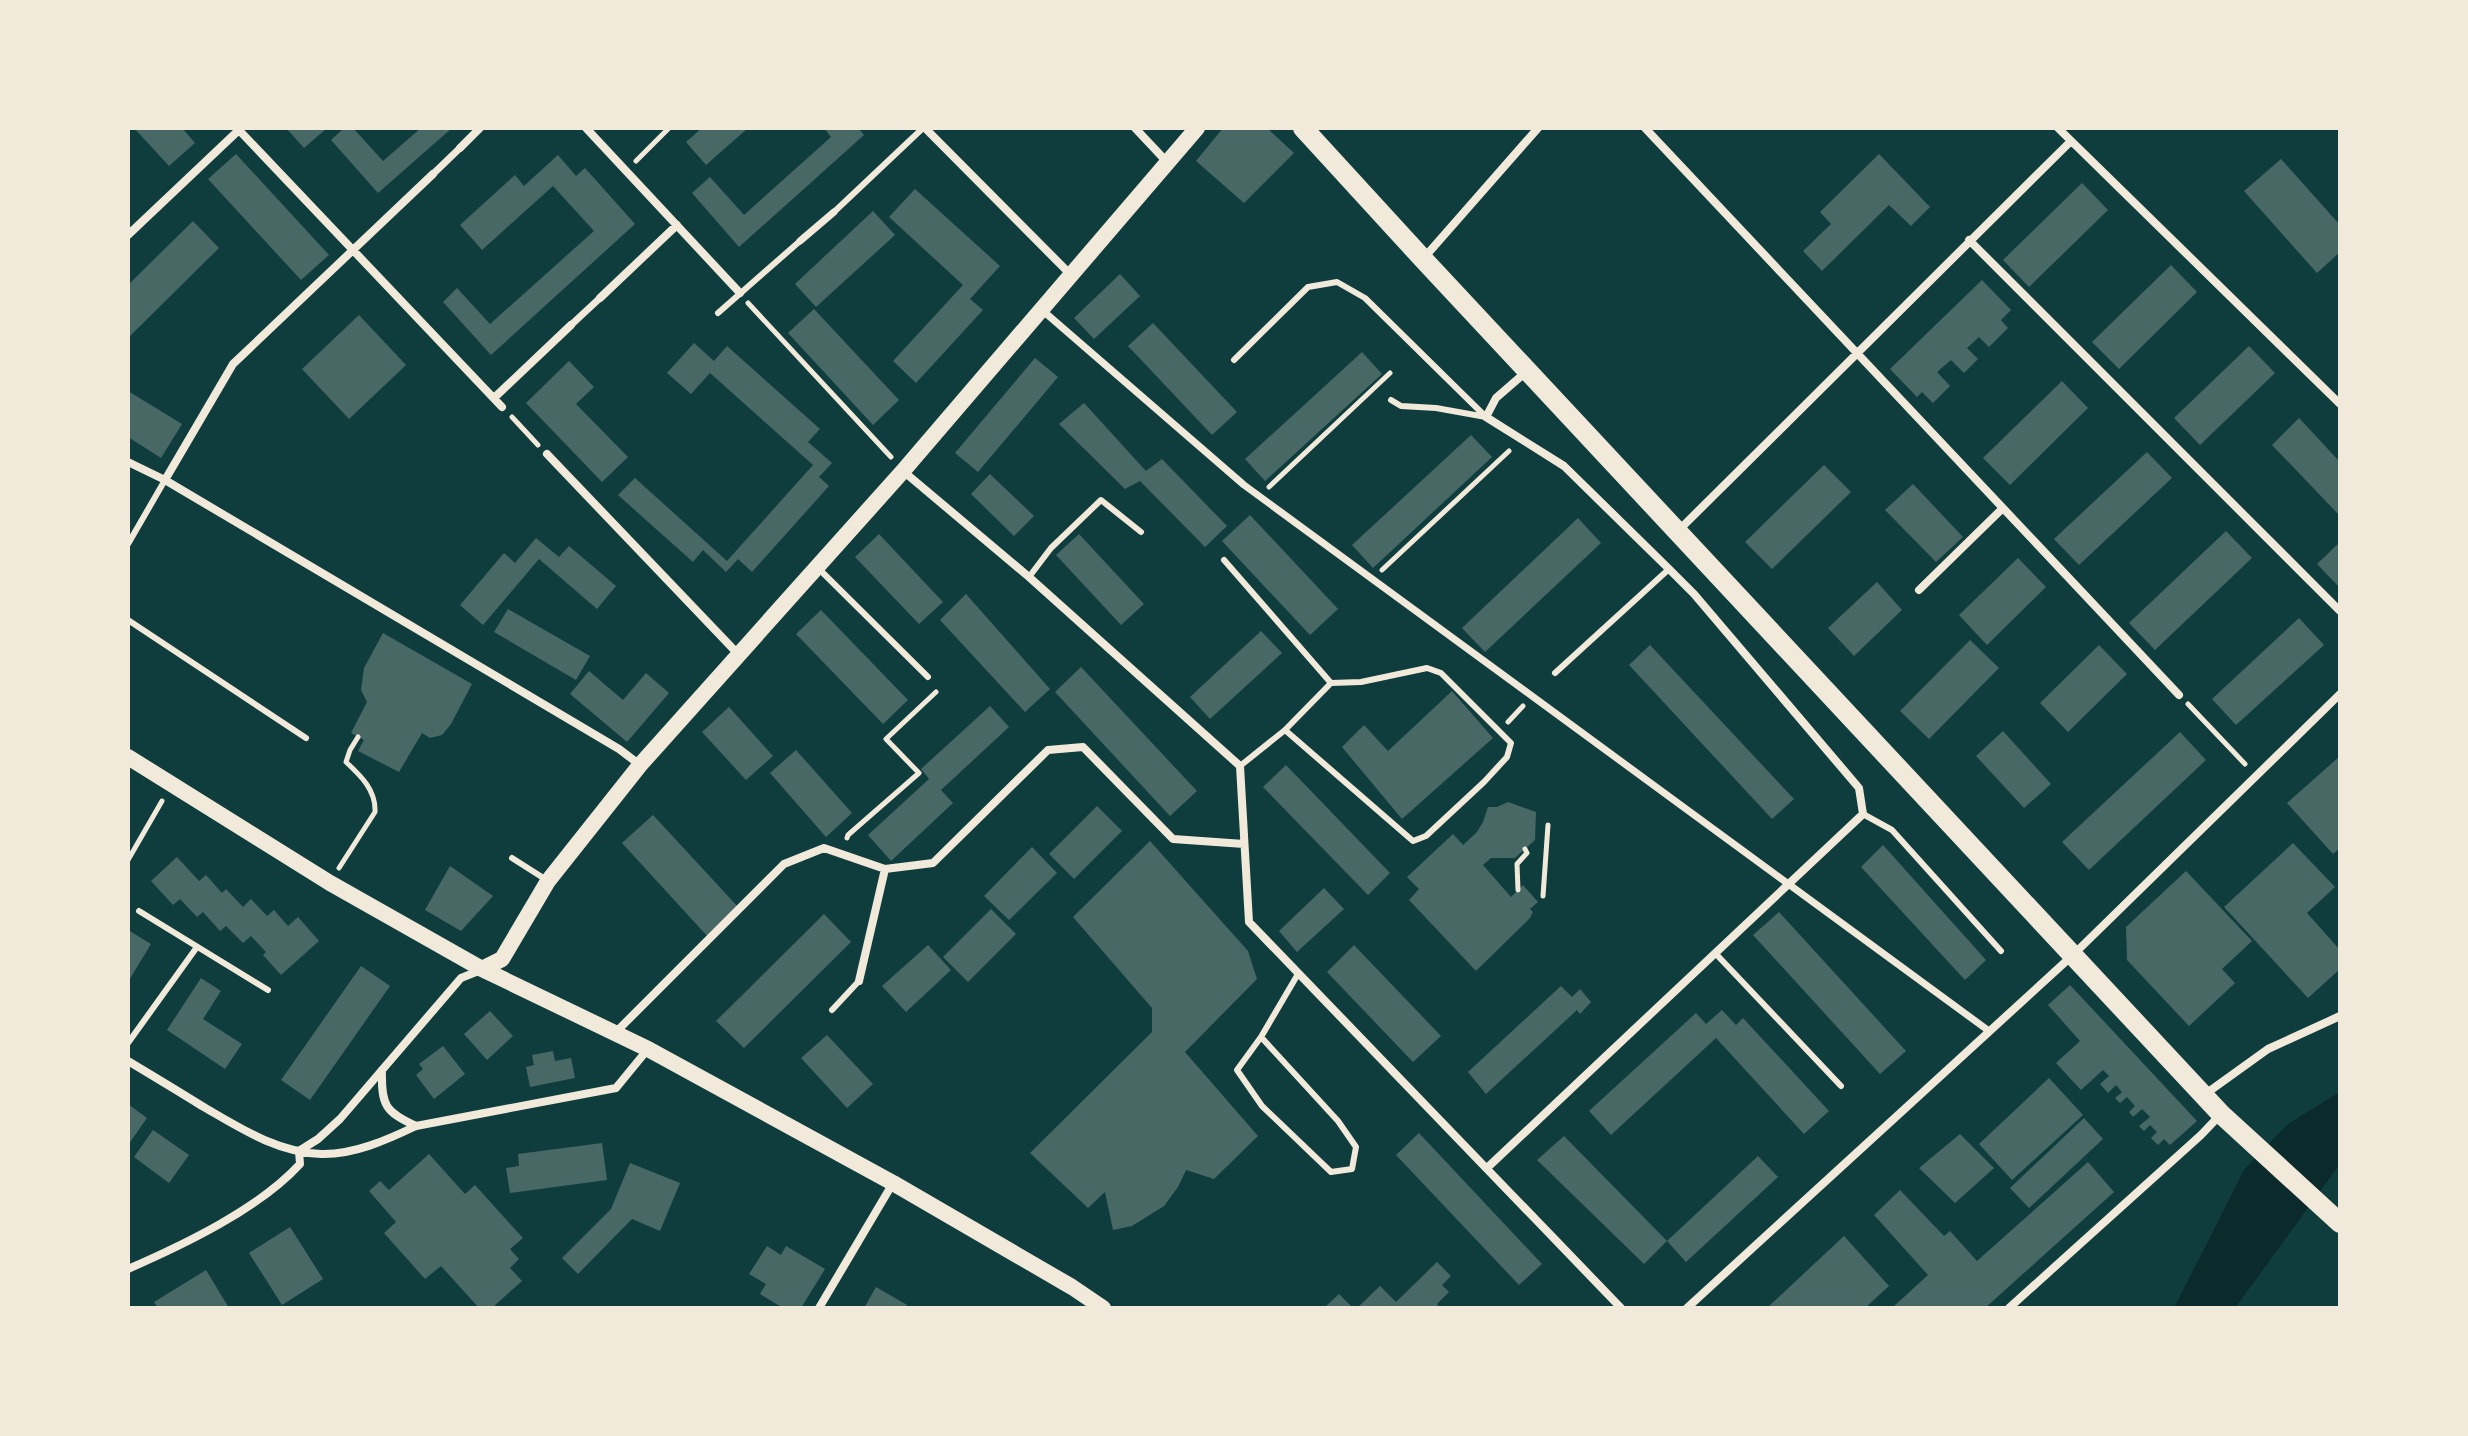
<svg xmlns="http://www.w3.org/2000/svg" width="2468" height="1436" font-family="'Titillium Web',sans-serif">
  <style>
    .water { fill: #0a2a2b }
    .building { fill: #486865 }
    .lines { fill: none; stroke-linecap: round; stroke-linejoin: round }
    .path { stroke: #f1e9da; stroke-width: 5 }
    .service { stroke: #f1e9da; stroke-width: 6 }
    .pedestrian { stroke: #f1e9da; stroke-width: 7 }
    .minor { stroke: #f1e9da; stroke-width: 8 }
    .secondary { stroke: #f1e9da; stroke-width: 16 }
    .primary { stroke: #f1e9da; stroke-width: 20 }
  </style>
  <rect width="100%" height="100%" fill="#0f3d3e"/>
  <!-- water -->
  <path class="water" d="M2340,1092V1164L2235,1308H2174L2244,1170L2288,1124Z"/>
  <!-- building -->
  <path class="building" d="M134,128H182L195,143L169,166Z
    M286,128H327L304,148Z
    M344,128H353L383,161L421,128H452L378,193L331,140Z
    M702,128H748L706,165L686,142Z
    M824,128H858L864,135L739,247L692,193L710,177L744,215L831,137Z
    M1223,128H1267L1294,153L1244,203L1196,161Z
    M236,154L329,255L301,280L208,179Z
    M1879,154L1930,207L1911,226L1889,205L1822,271L1803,251L1831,224L1820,212Z
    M558,155L576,176L585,168L635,224L491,355L443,302L457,288L490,324L594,231L553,186L482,250L460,225L515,175L524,186Z
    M2281,159L2340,225V252L2317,273L2244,191Z
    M2082,183L2108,210L2029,287L2003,260Z
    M915,189L1000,266L970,299L983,310L916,383L893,361L963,285L889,217Z
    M873,211L895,235L816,307L795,284Z
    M193,221L219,248L128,338V285Z
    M2171,265L2197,292L2119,369L2092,342Z
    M1120,274L1140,296L1094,339L1074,318Z
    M1982,280L2011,310L2001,320L2008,328L1989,347L1979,337L1967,348L1978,359L1964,373L1951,360L1937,372L1950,386L1933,403L1922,392L1917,397L1890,369Z
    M814,309L899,400L873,425L788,333Z
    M359,315L406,365L349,419L302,369Z
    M1153,323L1237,412L1212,435L1128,346Z
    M694,343L714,361L727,346L820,429L808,442L832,463L819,477L829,486L752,572L738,559L726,572L703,550L693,562L618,495L635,478L727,561L813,465L710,373L691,394L667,373Z
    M2249,346L2275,373L2200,445L2174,418Z
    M1362,352L1382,374L1265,481L1245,459Z
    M1035,358L1058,377L978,472L955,453Z
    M569,361L594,387L576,404L628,457L602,482L526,403Z
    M2062,381L2088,408L2010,485L1983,458Z
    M128,391L182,424L161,458L128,437Z
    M1084,403L1146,471L1162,459L1227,526L1205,547L1140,481L1125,489L1059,424Z
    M2299,418L2340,462V516L2272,445Z
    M1471,435L1492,457L1373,568L1352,545Z
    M2147,452L2172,478L2079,565L2054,539Z
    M1824,465L1851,492L1772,569L1745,542Z
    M990,474L1034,516L1014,536L971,494Z
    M1913,484L1963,537L1936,562L1885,510Z
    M1250,515L1338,609L1310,635L1222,541Z
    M1578,518L1601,543L1485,652L1462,628Z
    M2226,531L2252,558L2155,650L2129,623Z
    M879,534L943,602L919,624L855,557Z
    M1079,534L1144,604L1121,625L1056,555Z
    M536,538L559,557L569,546L616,586L597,609L539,559L483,625L460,605L504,553L515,563Z
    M2340,542V588L2317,564Z
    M2018,558L2046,587L1987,645L1959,615Z
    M1877,582L1902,610L1854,656L1828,628Z
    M966,594L1050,689L1025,712L940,620Z
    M508,609L590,656L576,680L494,632Z
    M821,610L908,700L883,724L796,634Z
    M2299,618L2324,645L2236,725L2212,699Z
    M1261,631L1282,653L1210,719L1190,697Z
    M383,633L472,684L451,724L442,735L430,738L422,733L399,772L358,751L364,740L351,733L367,702L361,690L364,668Z
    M1970,640L1999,668L1929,739L1900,711Z
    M1650,645L1794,799L1772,819L1629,665Z
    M2099,645L2127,674L2068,732L2040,703Z
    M1081,667L1197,791L1170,816L1055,692Z
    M589,671L623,700L646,673L669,693L627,742L570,694Z
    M1452,691L1493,738L1402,819L1342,747L1364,725L1388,751Z
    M990,706L1009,727L941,790L953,803L891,861L868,835L929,779L921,769Z
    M729,707L773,756L746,780L702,732Z
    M2003,731L2051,784L2024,808L1976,756Z
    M2180,732L2206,760L2089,870L2062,842Z
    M796,750L852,813L826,837L770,773Z
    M2340,756V848L2333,854L2287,803Z
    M1286,765L1390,873L1368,895L1263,787Z
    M1508,802L1536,812L1535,840L1515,858H1491L1483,865L1511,897L1523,885L1538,902L1530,909L1533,912L1530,918L1476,971L1409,900L1419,889L1407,877L1453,834L1463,845L1477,832L1483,822L1488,807H1497Z
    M1097,806L1122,831L1074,879L1049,854Z
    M653,815L739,908L708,937L622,843Z
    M1150,841L1248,951L1257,979L1185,1052L1258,1136L1214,1179L1186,1170L1178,1187L1164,1206L1132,1226L1113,1230L1105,1192L1088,1208L1030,1153L1152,1032V1008L1073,917Z
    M2293,843L2335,887L2307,913L2340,950V969L2308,998L2224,907Z
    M1883,845L1986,960L1965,980L1861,867Z
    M1032,847L1057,873L1009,920L984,896Z
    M177,857L199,881L206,875L222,893L226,889L243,907L251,899L267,916L274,910L288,926L298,917L319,941L281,975L263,955L266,952L251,936L243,943L226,926L220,931L203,912L197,917L180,899L173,905L151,881Z
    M450,866L493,896L461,931L425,910Z
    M2186,871L2252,941L2222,969L2235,983L2189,1026L2127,960L2126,927Z
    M1324,888L1344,909L1297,952L1279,931Z
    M991,909L1016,934L968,982L943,957Z
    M1779,912L1906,1051L1880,1074L1753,935Z
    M824,914L851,942L744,1048L716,1021Z
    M128,930L151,944L128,982Z
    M928,945L951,970L906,1012L882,986Z
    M1354,945L1441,1036L1413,1062L1327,972Z
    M361,966L390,986L310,1100L281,1080Z
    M201,978L221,991L203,1019L242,1044L225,1069L167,1030Z
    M2070,985L2197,1121L2170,1145L2164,1139L2158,1145L2151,1138L2157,1132L2150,1125L2144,1131L2139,1126L2150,1117L2142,1109L2133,1117L2129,1112L2135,1106L2127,1097L2120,1103L2115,1098L2122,1092L2116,1085L2108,1093L2100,1084L2109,1076L2103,1070L2081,1090L2056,1063L2080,1041L2048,1005Z
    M1561,986L1572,997L1580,989L1591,1002L1580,1014L1577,1010L1486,1094L1468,1072Z
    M1722,1010L1736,1025L1743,1018L1829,1111L1804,1134L1716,1038L1611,1135L1589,1111L1696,1013L1706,1024Z
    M490,1011L513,1036L487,1060L464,1034Z
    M827,1035L873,1084L847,1108L801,1058Z
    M443,1046L465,1074L434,1099L416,1075L423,1069L419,1064Z
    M553,1051L555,1061L571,1058L575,1078L530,1087L526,1067L534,1065L532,1055Z
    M2049,1078L2083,1115L2012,1180L1979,1144Z
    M128,1104L147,1118L128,1145Z
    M2084,1118L2103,1139L2029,1208L2010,1188Z
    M153,1130L189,1155L169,1183L134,1157Z
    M1419,1133L1542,1264L1519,1285L1396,1155Z
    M1960,1134L1994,1168L1955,1203L1919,1168Z
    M1564,1136L1667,1241L1644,1264L1537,1160Z
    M602,1143L607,1180L510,1193L506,1168L519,1166L518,1154Z
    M429,1154L465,1194L475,1185L523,1238L510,1249L519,1259L510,1268L522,1281L492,1308H479L441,1266L425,1279L384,1233L396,1222L369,1191L380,1181L389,1190Z
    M1758,1156L1778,1177L1686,1262L1667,1241Z
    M2088,1162L2114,1192L1985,1308H1892L1928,1275L1874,1215L1900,1190L1944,1236L1950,1231L1977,1261Z
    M630,1163L680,1183L660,1231L632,1219L578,1274L562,1258L611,1209Z
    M290,1227L323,1279L282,1305L249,1253Z
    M1844,1236L1889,1286L1865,1308H1767Z
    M767,1246L781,1255L786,1246L825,1269L801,1308H783L760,1294L766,1284L749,1274Z
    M1437,1262L1451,1276L1442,1285L1449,1292L1437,1304L1440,1308H1357L1380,1286L1396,1302Z
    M206,1270L229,1308H158L154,1302Z
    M876,1287L907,1305L905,1308H864Z
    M1339,1294L1353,1308H1324Z"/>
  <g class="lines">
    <!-- path -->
    <path class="path" d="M636,161L669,128
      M748,303L891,457
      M512,417L538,445
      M1269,487L1390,373
      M1382,570L1509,451
      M2188,704L2245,764
      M1508,722L1523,706
      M847,838L848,835L919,773L886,739L936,692
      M128,860L162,801
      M339,868L375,812C376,790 361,776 346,762L350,750L358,737
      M1518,890L1517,864L1527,853L1525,849
      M1543,896L1548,825"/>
    <!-- service -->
    <path class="service" d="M834,212L923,128
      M718,313L800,241
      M1234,360L1308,287L1337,282L1365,298L1486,417
      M1391,400L1401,406L1436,408L1486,417
      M128,544L165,480
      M1224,560L1331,683
      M819,569L928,677
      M1029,577L1051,548L1101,500L1141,532
      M128,620L306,738
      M1555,673L1669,569
      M1240,766L1285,730L1331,683L1361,682L1427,668L1441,673L1511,743L1507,757L1484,782L1426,836L1413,841L1285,730
      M1863,814L1892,830L2001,951
      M512,858L545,879
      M139,911L268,990
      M1716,954L1841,1086
      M832,1010L859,981
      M1261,1037L1338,1121L1356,1147L1352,1169L1331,1172L1262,1106L1237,1070L1261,1037L1298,974
      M128,1043L197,947"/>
    <!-- pedestrian -->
    <path class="pedestrian" d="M433,174L460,148
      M800,241L834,212
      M1042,310L1244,485L1989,1031
      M571,325L600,298"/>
    <!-- minor -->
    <path class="minor" d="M237,128L502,407
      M586,128L740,293
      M925,128L1071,275
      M1135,128L1167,162
      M1645,128L2179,695
      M2058,128L2340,404
      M460,148L480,128
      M128,235L241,128
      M1969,240L2340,611
      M1423,259L1538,128
      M600,298L677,225
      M494,398L571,325
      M547,454L739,655
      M128,462L165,480L619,749L640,765
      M903,471L1029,577L1240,766L1249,922L1621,1308
      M165,480L233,364L433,174
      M1678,531L2071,141
      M1919,590L2003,508
      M859,981L885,869
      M616,1032L784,864L824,848L885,869L933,863L1048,750L1083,747L1173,839L1244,844
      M128,1061C153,1076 178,1091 202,1106C240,1128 276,1152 321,1154C353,1155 387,1140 416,1126L616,1088L648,1049
      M382,1070C381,1105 385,1112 416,1126
      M2204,1095L2268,1049L2340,1016
      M299,1151L318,1139L340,1119L461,978L481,970
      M1487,1168L1863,814L1859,788L1694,594L1669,569L1564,466L1486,417L1496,398L1527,371
      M128,1269C183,1245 259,1209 300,1164L299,1151
      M819,1308L893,1183
      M1687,1308L2074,954L2340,694
      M2009,1308L2201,1135L2221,1114"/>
    <!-- secondary -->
    <path class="secondary" d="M128,757L330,883L482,969L648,1049L893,1183L1072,1287L1103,1308
      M482,969L502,959L548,881L640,765L903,471L1197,128"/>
    <!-- primary -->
    <path class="primary" d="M1303,128L1423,259L2221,1114L2340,1223"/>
  </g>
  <!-- border -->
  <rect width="2468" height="1436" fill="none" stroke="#f1e9da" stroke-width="260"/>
</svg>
